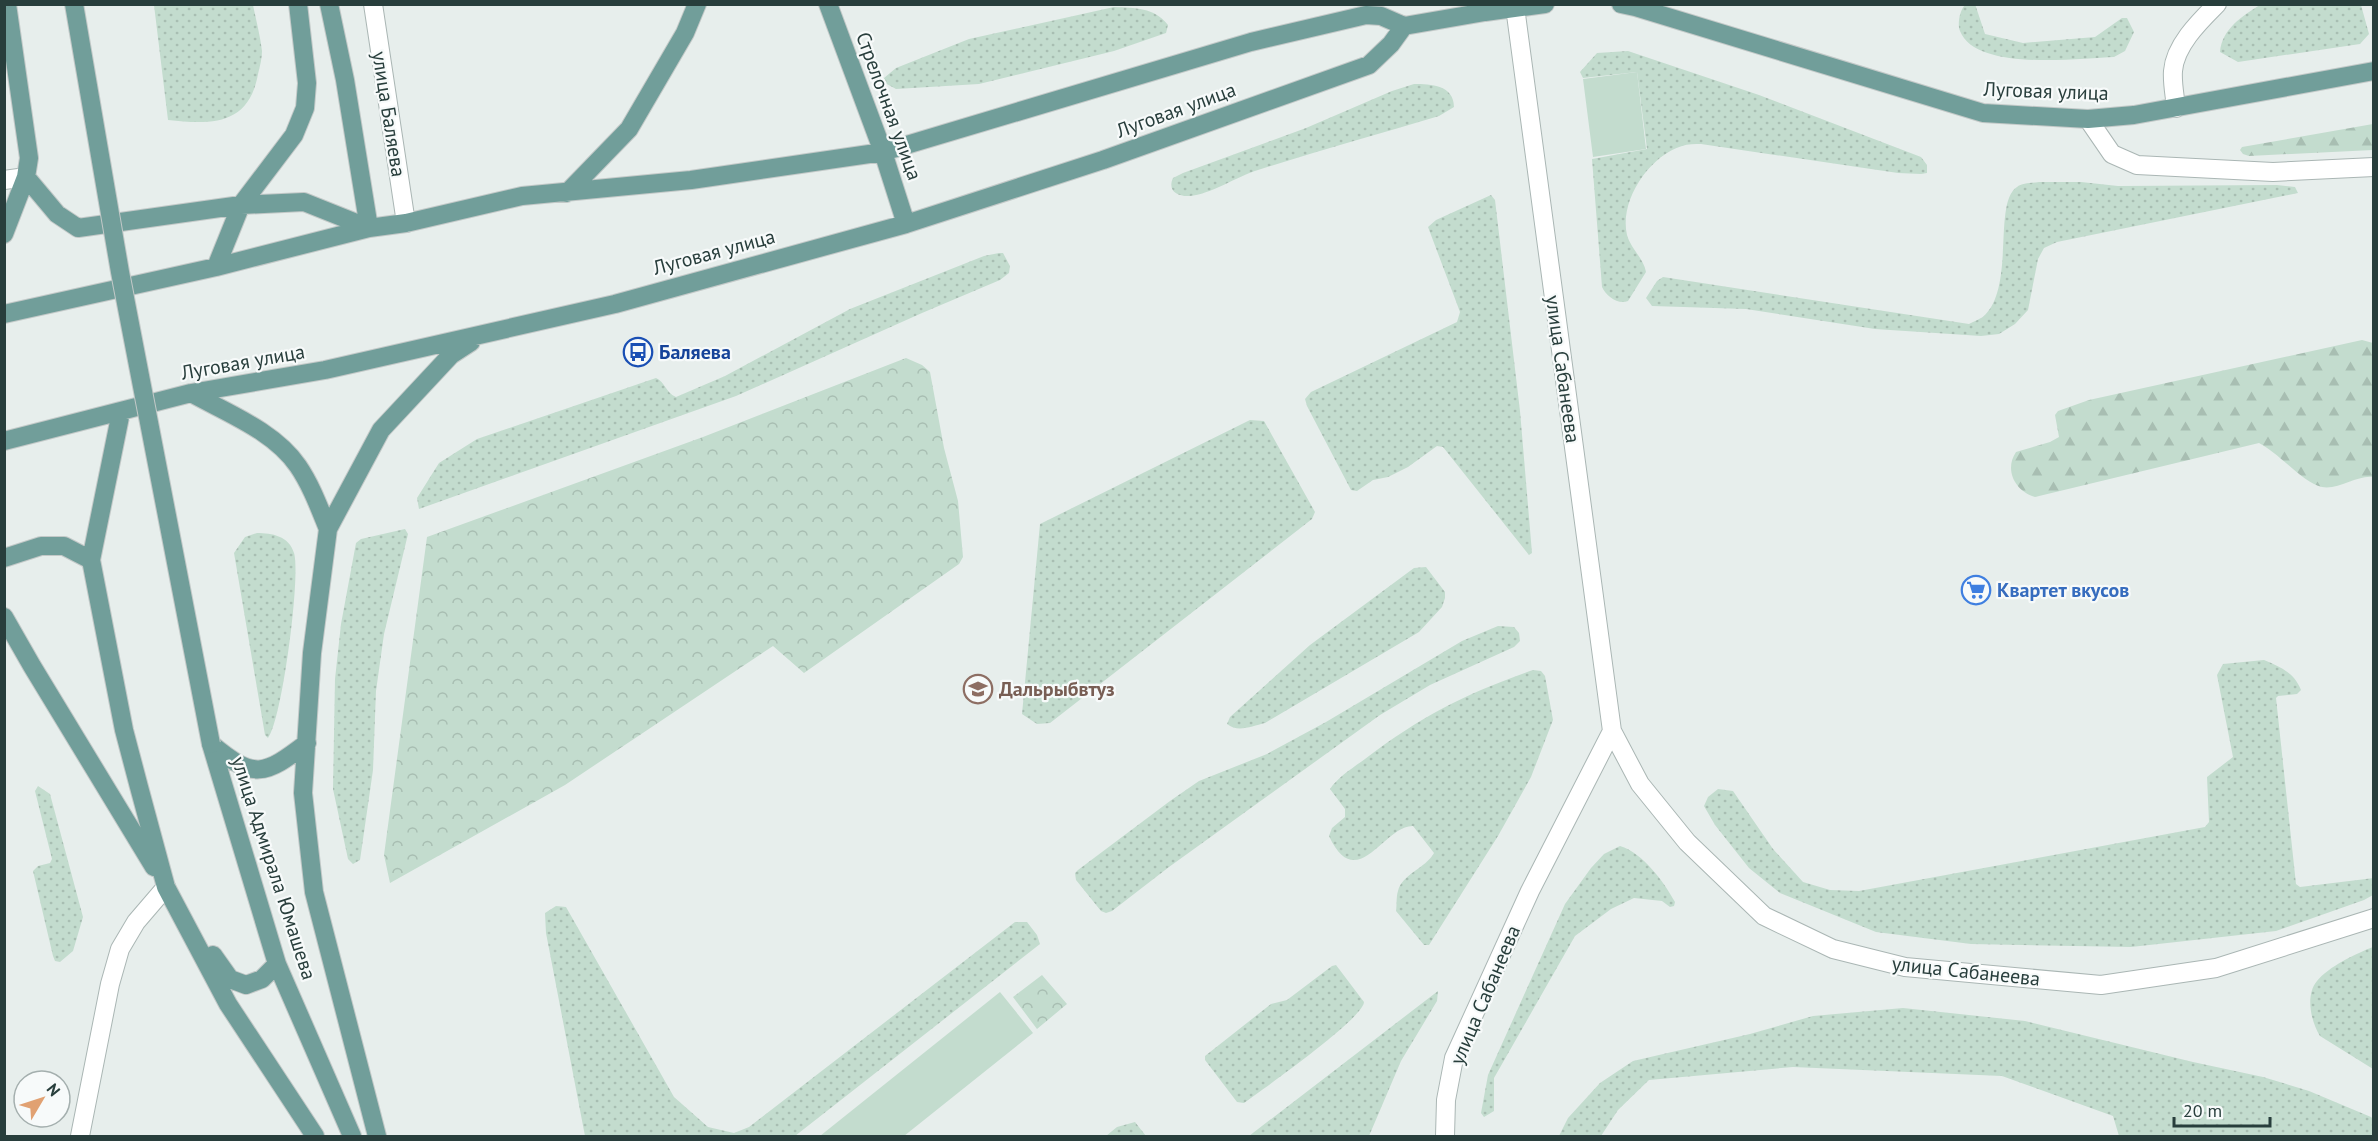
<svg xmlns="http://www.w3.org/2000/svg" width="2378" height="1141" font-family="'PT Sans',sans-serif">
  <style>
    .grass { fill: url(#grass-dots) }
    .forest { fill: url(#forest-firs) }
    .park { fill: url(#park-crowns) }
    .garden { fill: #c3dcce }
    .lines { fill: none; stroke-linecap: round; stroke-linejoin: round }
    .minor-casing { stroke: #aab6b4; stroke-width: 20 }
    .major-casing { stroke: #c3c9c8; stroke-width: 20 }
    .minor { stroke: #fff; stroke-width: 18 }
    .major { stroke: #719e9a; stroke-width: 18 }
    .major-bridge-casing { stroke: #c3c9c8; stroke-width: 20; stroke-linecap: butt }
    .major-bridge { stroke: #719e9a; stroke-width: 18 }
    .labels { text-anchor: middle; stroke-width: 4.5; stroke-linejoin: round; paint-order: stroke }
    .street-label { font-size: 20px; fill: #283e3c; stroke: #f7fafa }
    .transit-label { font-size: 20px; font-weight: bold; fill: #164399; stroke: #f7fafa; text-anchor: start }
    .shop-label { font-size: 20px; font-weight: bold; fill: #366cbe; stroke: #f7fafa; text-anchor: start }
    .education-label { font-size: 20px; font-weight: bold; fill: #785e54; stroke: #f7fafa; text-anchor: start }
  </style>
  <defs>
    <pattern id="grass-dots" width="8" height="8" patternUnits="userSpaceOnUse" patternTransform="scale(1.5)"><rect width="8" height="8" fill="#c3dcce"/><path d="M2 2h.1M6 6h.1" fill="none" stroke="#a8beb2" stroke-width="1.8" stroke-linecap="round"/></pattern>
    <pattern id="forest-firs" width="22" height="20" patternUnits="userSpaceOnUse" patternTransform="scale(1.5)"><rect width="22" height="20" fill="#c3dcce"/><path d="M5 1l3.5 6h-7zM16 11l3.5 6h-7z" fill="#a8beb2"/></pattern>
    <pattern id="park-crowns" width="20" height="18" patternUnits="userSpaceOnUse" patternTransform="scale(1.5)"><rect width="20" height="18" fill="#c3dcce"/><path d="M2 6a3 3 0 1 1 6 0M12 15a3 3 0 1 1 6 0" fill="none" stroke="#a8beb2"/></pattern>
  </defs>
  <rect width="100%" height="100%" fill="#e7eeec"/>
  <!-- grass -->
  <path class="grass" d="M1975,4L1985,34L2023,43L2095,37L2122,18H2127L2134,32L2125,51L2114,57C2079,58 1976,72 1960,31C1957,24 1960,10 1965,5Z
    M154,5H253C256,20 260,35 262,51C262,58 260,66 258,74C249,125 212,125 168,120Z
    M2260,5H2361L2369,34L2360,44L2238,62L2220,52C2222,29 2242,16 2260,5Z
    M1114,7C1135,8 1154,7 1168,25L1166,33L1114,51L979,84L896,89L885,83L884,78L896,68L969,39Z
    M1628,51L1759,95L1921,157L1927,165V173L1921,174L1898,173L1701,144C1695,144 1688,144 1682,146C1649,156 1619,201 1627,235C1631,249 1644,259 1646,272L1628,301C1618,305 1606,296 1602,287L1592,159L1647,149L1637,72L1583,78L1580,72L1597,53Z
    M1414,84C1431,84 1454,85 1454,107L1439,116C1379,134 1318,151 1258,170C1238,176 1209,195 1190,196C1178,197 1167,191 1173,178L1183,173L1306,128L1392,91Z
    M2039,182H2081L2118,186L2277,185L2295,187L2298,193L2057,242L2044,248L2038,259L2028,310L2015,324L1999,334L1981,336L1875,329L1746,309L1652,306L1646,298L1657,281L1663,277L1969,324C1974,321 1981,319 1985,315C2015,285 1993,202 2017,187C2022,183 2033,183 2039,182Z
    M1491,195L1495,200L1520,411L1532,553L1529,555L1443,447L1437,446L1408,467L1388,477L1373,480L1357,491L1351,490L1307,406L1305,399L1311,392L1457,322L1460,312L1428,227L1436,220Z
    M999,253H1003L1010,266L1009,273L1000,280L922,313L736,396L419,509L417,498L439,463L477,439L656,378C665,382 666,393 676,397L725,376L850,309L984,256Z
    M1250,420L1264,421L1315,512L1312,519L1050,723L1037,724L1022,714L1040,524Z
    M405,529L408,534L384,634L376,691L373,770L360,860L353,864L348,859L333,789L335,679L341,624L356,543L361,539Z
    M257,533C272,533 289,536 294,553C301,575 282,721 268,738L265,735L234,553L245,537Z
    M1426,567L1445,592V598L1442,607L1419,632L1265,723C1252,726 1238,733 1227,724L1230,717L1310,645L1414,568Z
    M1498,626L1514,627L1519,633L1520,641L1514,647L1430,685L1380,715L1169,867L1112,911L1106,913L1101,911L1076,880L1075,873L1078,870L1170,801L1199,781L1267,754L1326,722L1462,641Z
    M2264,660C2280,667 2294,672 2301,690L2297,694L2278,696L2276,698L2296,884L2300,887L2374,878L2373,895L2364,900L2276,931L2131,947L1971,944L1876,932L1780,893L1749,868L1715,825L1704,806L1708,797L1718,789L1733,791L1773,849L1803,882L1830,890L1859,891L2205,827L2209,822L2207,777L2233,757L2217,675L2223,664Z
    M1533,670L1541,671L1545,676L1553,720L1531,777L1498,836L1429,945H1424L1396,911C1397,905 1396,897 1398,891C1402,874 1426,868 1434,853L1413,826C1384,825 1357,896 1329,836L1332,828L1345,817V809L1330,789C1338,777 1354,767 1365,759C1421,716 1467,693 1533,670Z
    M38,786L50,794L83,917L73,951L60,962L55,961L53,956L33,871L38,866L50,863L52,859L35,791Z
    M1620,846C1643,853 1664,882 1675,902L1674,906L1670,907L1662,901L1634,898L1611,909L1575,936L1494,1078V1111L1484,1117L1481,1113L1488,1075L1565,904L1591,868L1604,854Z
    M556,906L566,907L674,1097L708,1127L734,1133L749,1127L1015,922H1027L1037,935L1040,944L795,1136H585L546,933L545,913Z
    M2373,947H2374L2373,1069L2320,1036C2311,1022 2305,995 2317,981C2328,967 2357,953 2373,947Z
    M1336,965L1364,1002C1363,1019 1263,1089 1244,1103L1237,1102L1205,1060V1056L1271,1004L1287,1000L1332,966Z
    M1438,991L1437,1001L1401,1061L1369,1136H1249Z
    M1903,1008L2025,1021L2193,1062L2263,1077L2309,1091L2371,1117L2373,1119V1136H2119L2113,1116L2002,1076L1793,1067L1649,1080L1618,1110L1601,1136H1559L1568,1118L1600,1083L1633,1061L1750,1034L1813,1016Z
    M1135,1122L1146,1136H1106L1117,1127Z"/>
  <!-- forest -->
  <path class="forest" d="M2373,124V150L2249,156L2243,154L2240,150L2242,147Z
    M2362,340L2373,343V477C2357,475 2339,490 2322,487C2303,483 2279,453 2259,443L2035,497C2015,491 2004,470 2016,452L2050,442L2059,437L2055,415L2058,411L2089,400Z"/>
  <!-- park -->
  <path class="park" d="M906,358L922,365L930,372L944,448L958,501L963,557L959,564L804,673L773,646L565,785L390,883L384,855L427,537L703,437Z
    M1042,975L1067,1004L1037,1029L1013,997Z"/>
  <!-- garden -->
  <path class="garden" d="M1637,72L1646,149L1593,157L1583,79Z
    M1000,992L1033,1033L904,1136H820Z"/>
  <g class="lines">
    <!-- minor casing -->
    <g class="minor-casing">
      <path id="minor" d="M373,4L406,223
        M2176,108C2175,96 2172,83 2173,71C2175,45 2200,21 2217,4
        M2088,119L2112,154L2137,165L2273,172L2374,167
        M4,180L26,177
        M1612,731L1640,784L1687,842L1764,916L1833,949L1905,967L2101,985L2216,968L2374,918
        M80,1136L110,984L120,949L136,922L166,887
        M1445,1136L1446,1100L1454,1058L1530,891L1612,731L1515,7"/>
    </g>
    <!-- major casing -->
    <g class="major-casing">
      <path id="major" d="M329,4L345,80L369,228
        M828,4L883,152L906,224
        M1621,4L1635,7L1983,113L2088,119L2134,115L2374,71
        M26,177L57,214L78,228L241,205L304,202L369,228
        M567,193L629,129L685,33L697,4
        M4,234L26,177L29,158L7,4
        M216,267L241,205L294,135L305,108L307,83L298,4
        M4,314L216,267L369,228L406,223L522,196L691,180L883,152L1251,42L1366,15L1381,16L1404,26L1485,12L1545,4
        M191,393C227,413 274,431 298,466C311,485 319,507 328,529
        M121,412L91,560L124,730L139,787L166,887L228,1004L315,1136
        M4,441L191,393L325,370L615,304L906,224L1103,160L1369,65L1391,44L1404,26
        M4,558L41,546H64L91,560
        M4,617L32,666L154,867
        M211,744L277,964L352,1136
        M211,744C254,780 264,776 307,743
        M213,955L230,979L246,985L262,979L277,964
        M377,1136L314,892L303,793L312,653L328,529L381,430L451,355L471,342"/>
    </g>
    <!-- minor -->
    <use href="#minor" class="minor"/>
    <!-- major -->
    <use href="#major" class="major"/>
    <!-- major-bridge casing -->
    <g class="major-bridge-casing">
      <path id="major-bridge" d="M74,4L120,272L211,744"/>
    </g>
    <!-- major-bridge -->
    <use href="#major-bridge" class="major-bridge"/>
  </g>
  <!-- icons -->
  <defs>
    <g id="bus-ring" transform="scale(1.5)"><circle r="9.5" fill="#f7fafa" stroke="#1a4fb4" stroke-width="1.5"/><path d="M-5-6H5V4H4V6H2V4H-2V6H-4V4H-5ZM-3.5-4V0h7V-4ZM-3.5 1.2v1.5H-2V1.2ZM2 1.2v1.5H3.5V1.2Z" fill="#1a4fb4"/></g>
    <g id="supermarket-ring" transform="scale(1.5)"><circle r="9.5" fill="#f7fafa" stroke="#3f7fe0" stroke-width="1.5"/><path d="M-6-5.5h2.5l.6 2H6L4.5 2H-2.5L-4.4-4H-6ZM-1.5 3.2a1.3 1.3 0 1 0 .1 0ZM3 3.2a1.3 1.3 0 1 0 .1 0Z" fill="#3f7fe0"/></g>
    <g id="university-ring" transform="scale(1.5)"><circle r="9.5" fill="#f7fafa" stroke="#8d6e63" stroke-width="1.5"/><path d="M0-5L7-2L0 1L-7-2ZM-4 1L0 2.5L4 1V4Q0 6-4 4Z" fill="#8d6e63"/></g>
  </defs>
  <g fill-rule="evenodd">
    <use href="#bus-ring" x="638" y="352"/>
    <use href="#supermarket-ring" x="1976" y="590"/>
    <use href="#university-ring" x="978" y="689"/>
  </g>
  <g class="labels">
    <!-- street labels -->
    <g class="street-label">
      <text transform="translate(2046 91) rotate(2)" y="7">Луговая улица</text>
      <text transform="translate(889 106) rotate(70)" y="7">Стрелочная улица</text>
      <text transform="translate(1176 110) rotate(-20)" y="7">Луговая улица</text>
      <text transform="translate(389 114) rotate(81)" y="7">улица Баляева</text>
      <text transform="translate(714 252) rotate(-15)" y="7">Луговая улица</text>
      <text transform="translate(243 362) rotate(-10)" y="7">Луговая улица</text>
      <text transform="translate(1563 369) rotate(82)" y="7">улица Сабанеева</text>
      <text transform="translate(274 868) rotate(72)" y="7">улица Адмирала Юмашева</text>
      <text transform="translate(1966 971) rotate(6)" y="7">улица Сабанеева</text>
      <text transform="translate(1485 995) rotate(-67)" y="7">улица Сабанеева</text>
    </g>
    <!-- transit labels -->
    <g class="transit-label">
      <text x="659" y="359">Баляева</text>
    </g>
    <!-- shop labels -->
    <g class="shop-label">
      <text x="1997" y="597">Квартет вкусов</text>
    </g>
    <!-- education labels -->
    <g class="education-label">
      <text x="999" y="696">Дальрыбвтуз</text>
    </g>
  </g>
  <!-- border -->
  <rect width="2378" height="1141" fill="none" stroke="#283e3c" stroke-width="12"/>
  <!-- north arrow -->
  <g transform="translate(42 1099) rotate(51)"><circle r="28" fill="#f7fafa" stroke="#a4afae" stroke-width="1.5"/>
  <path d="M0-4.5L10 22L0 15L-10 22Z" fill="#e1a172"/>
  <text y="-9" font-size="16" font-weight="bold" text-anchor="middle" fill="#283e3c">N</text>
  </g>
  <!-- scale -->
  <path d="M2174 1117v9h96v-9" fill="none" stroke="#283e3c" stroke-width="3"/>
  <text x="2183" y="1117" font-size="18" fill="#283e3c" stroke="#f7fafa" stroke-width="4.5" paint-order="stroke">20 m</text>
</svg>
